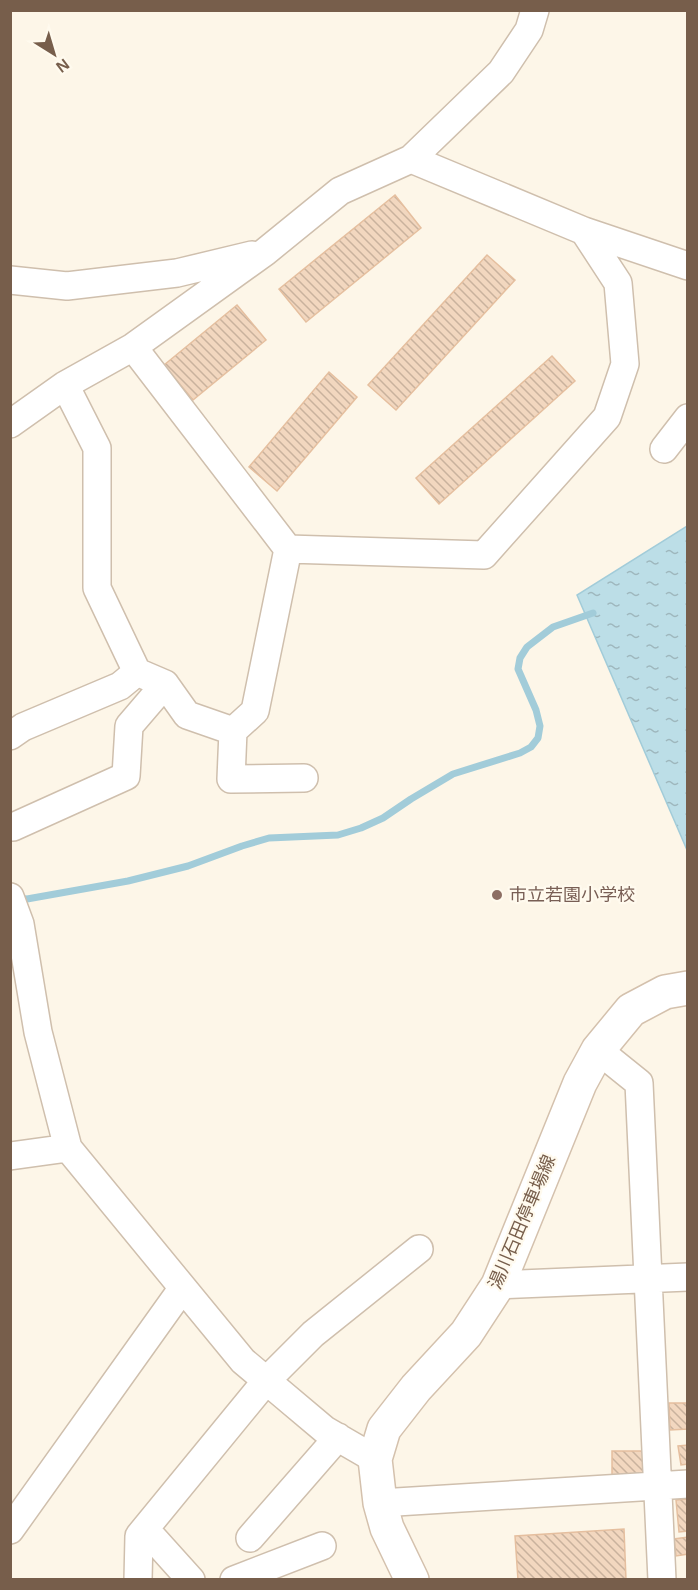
<svg xmlns="http://www.w3.org/2000/svg" width="698" height="1590" font-family="Arial,'Noto Sans JP',sans-serif">
  <style>
    .water { fill: url(#water-ripples); stroke: #a2ccd9; stroke-width: 1.5 }
    .lines { fill: none; stroke-linecap: round; stroke-linejoin: round }
    .stream { stroke: #a2ccd9; stroke-width: 7 }
    .building { fill: url(#building-back-hatch); stroke: #e5bf9f; stroke-width: 1.5 }
    .minor-casing { stroke: #cfbfad; stroke-width: 30 }
    .secondary-casing { stroke: #d4c1ad; stroke-width: 36 }
    .minor { stroke: #fff; stroke-width: 27 }
    .secondary { stroke: #fff; stroke-width: 33 }
    .education-dot { fill: #8d6e63; stroke: #fffaee; stroke-width: 2 }
    .labels { text-anchor: middle; stroke-width: 4.5; stroke-linejoin: round; paint-order: stroke }
    .education-label { font-size: 18px; fill: #785e54; stroke: #fffaee; text-anchor: start }
    .street-label { font-size: 18px; fill: #775e4b; stroke: #fffaee }
  </style>
  <defs>
    <pattern id="water-ripples" width="26" height="14" patternUnits="userSpaceOnUse" patternTransform="scale(1.5)"><rect width="26" height="14" fill="#bcdee7"/><path d="M2 4q2-2 4 0t4 0M15 11q2-2 4 0t4 0" fill="none" stroke="#9eb7bd"/></pattern>
    <pattern id="building-back-hatch" width="6" height="6" patternUnits="userSpaceOnUse" patternTransform="scale(1.5)"><rect width="6" height="6" fill="#f2d7bf"/><path d="M-1 5l2 2M0 0l6 6M5-1l2 2" fill="none" stroke="#c9b29d"/></pattern>
  </defs>
  <rect width="100%" height="100%" fill="#fdf6e8"/>
  <!-- water -->
  <path class="water" d="M687,526V850L577,595Z"/>
  <g class="lines">
    <!-- stream -->
    <path class="stream" d="M17,898L27,899L128,881L188,866L242,846L269,838L338,835L361,828L383,818L411,799L453,774L520,753L531,747L538,738L540,726L536,710L518,669L520,658L527,647L553,627L593,613"/>
  </g>
  <!-- building -->
  <path class="building" d="M395,195L421,228L306,322L279,289Z
    M487,255L515,280L396,410L368,385Z
    M237,305L266,340L193,400L164,365Z
    M552,356L575,381L439,504L416,478Z
    M329,372L357,397L277,491L249,467Z
    M669,1403H688V1429L670,1430Z
    M688,1445V1464L681,1465L678,1446Z
    M612,1451H647V1483H612Z
    M688,1499V1531L679,1532L676,1500Z
    M624,1529L626,1580H518L515,1536Z
    M688,1537V1554L676,1556L674,1539Z"/>
  <g class="lines">
    <!-- minor casing -->
    <g class="minor-casing">
      <path id="minor" d="M411,159L584,231L688,266
        M10,280L67,286L177,273L252,255
        M65,385L97,448V588L137,672L165,684L187,715L233,731L255,711L288,549L133,347
        M10,424L65,385L133,347L265,252L340,191L411,159L501,72L529,30L535,10
        M664,449L688,418
        M288,549L484,555L607,417L625,364L618,283L584,231
        M233,731L231,779L304,778
        M10,736L23,727L120,686L137,672
        M13,827L126,776L129,726L165,684
        M10,897L20,924L38,1032L68,1148L243,1361L325,1430L375,1459
        M598,1050L639,1083L662,1580
        M10,1156L68,1148
        M498,1285L688,1277
        M380,1503L688,1484
        M145,1529L191,1580
        M10,1530L182,1289
        M250,1538L338,1437
        M138,1580L139,1536L266,1381L313,1334L419,1249
        M234,1580L322,1546"/>
    </g>
    <!-- secondary casing -->
    <g class="secondary-casing">
      <path id="secondary" d="M412,1580L387,1528L380,1503L375,1459L384,1429L416,1388L466,1334L498,1285L580,1083L598,1050L631,1010L665,992L688,988"/>
    </g>
    <!-- minor -->
    <use href="#minor" class="minor"/>
    <!-- secondary -->
    <use href="#secondary" class="secondary"/>
  </g>
  <!-- markers -->
  <circle class="education-dot" cx="497" cy="895" r="6"/>
  <g class="labels">
    <!-- education labels -->
    <g class="education-label">
      <text x="509" y="901">市立若園小学校</text>
    </g>
    <!-- street labels -->
    <g class="street-label">
      <text transform="translate(522 1222) rotate(-67)" y="6">湯川石田停車場線</text>
    </g>
  </g>
  <!-- border -->
  <rect width="698" height="1590" fill="none" stroke="#775e4b" stroke-width="24"/>
  <!-- north arrow -->
  <g transform="translate(54 54) rotate(143)" stroke="#fffaee" stroke-width="4.5" paint-order="stroke">
  <path d="M0-4.5L10 22L0 15L-10 22Z" fill="#775e4b"/>
  <text y="-9" font-size="16" font-weight="bold" text-anchor="middle" fill="#775e4b">N</text>
  </g>
</svg>
